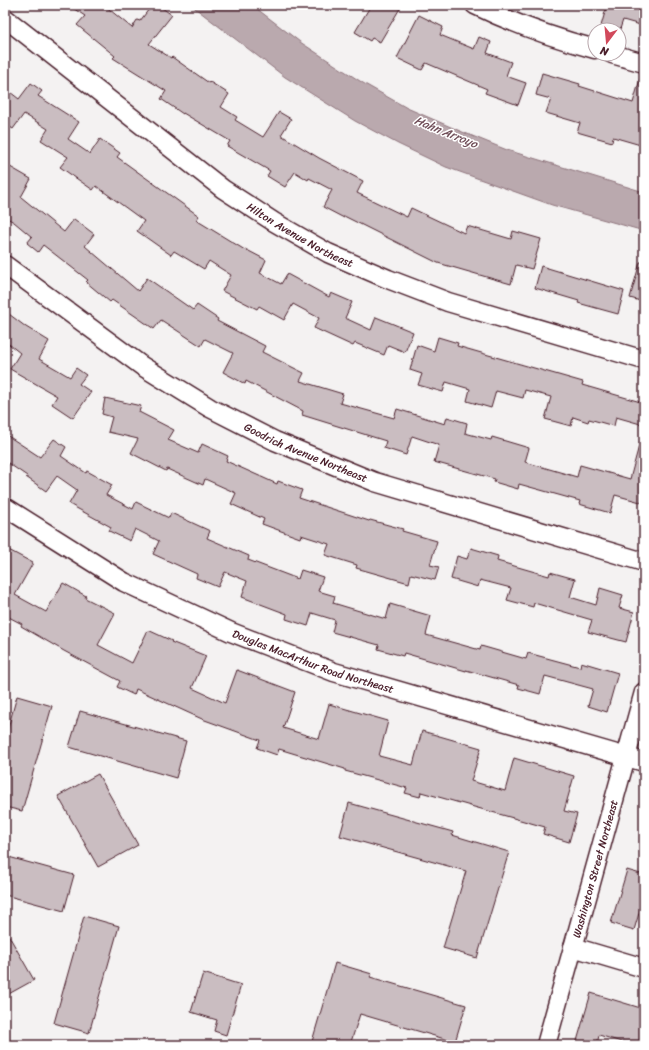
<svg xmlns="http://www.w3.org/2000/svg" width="649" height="1050" font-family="Sriracha,sans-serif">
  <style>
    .water { fill: #baa9ae; stroke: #8d727a }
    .building { fill: #cabdc1; stroke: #4a1f2b }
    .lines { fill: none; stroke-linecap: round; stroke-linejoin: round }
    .street-casing { stroke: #4a1f2b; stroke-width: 21 }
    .street { stroke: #fff; stroke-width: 18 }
    .labels { text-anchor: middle; stroke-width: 3; stroke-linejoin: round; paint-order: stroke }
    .street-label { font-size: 11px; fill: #4a1f2b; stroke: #fff }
    .water-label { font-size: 12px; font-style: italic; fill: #714f59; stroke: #fff }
  </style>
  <rect width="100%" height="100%" fill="#f4f2f2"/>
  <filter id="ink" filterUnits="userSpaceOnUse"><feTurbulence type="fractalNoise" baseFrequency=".025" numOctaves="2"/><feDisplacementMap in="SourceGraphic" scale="8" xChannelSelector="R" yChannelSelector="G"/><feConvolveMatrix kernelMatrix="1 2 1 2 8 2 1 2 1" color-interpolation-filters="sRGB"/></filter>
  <g filter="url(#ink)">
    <!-- water -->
    <path class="water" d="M191,5H252L300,42L363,83L407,108L460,131L507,150L644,192V231L552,205L446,167L398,144L355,121L285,77Z"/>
    <!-- building -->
    <path class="building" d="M68,5H104L132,28L137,20L140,21L152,5H158L172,15L149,44L171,58L172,57L209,83L210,82L229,94L221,107L237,117L235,120L263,137L279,112L291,119L281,135L319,158L363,181L357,193L407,217L411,208L464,233L467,226L511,239L513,231L541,239L532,269L516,265L511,284L438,263L344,216V218L323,207L332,190L309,178L308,180L295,172L285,187L267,176L270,171L227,146L230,141L183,113V114L161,99L166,91L113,58L115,56L77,25L85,16Z
      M371,5H402L380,42L372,38L370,41L355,32Z
      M607,5H644V26L623,20L619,32V30H613L601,26Z
      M419,15L443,27L440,35L474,49L479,37L491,42L487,53L511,62L506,76L526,83L518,105L485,93L487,89L426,63L422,70L397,58Z
      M542,73L580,84L579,86L633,103L640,79H644V146L613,137L612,142L577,132L580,123L546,113L551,99L536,95Z
      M31,83L42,91L38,96L79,122L68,139L90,154L100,139L120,153L117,157L199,216L196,220L245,250V249L266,260L260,273L281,284L287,274L329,297L331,293L352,302L345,318L371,330L376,317L413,332L405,352L388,345L384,355L355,343L353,346L314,328L319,318L293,304L284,320L259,306L257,309L222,291L231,275L209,261L204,269L174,251L171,255L137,231L144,221L96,186L93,190L60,167L68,157L41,140L48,129L24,114L13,129L5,124V99L10,92L19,99Z
      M5,164L31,179L21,197L64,232L74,219L94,234L85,246L138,291L147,278L193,310L197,305L218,319L217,321L265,346L262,352L304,373L300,381L343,394L340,403L394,418L397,409L445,424L447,417L467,423L465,433L491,440L492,437L529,448L525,462L577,477L580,465L630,479L640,442H644V503L615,495L610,513L579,504L580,501L519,484L518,489L494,482L495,479L434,462L439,445L412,436L406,455L384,448L386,441L302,415L303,411L246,381L245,384L223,372L233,353L205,339L201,346L161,320L154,329L112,300L110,302L86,282L88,280L43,245L38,252L27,243L32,237L14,222L5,217Z
      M640,262H644V302L630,298Z
      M541,266L624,291L618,314L578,303L579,301L535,288Z
      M5,311L26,327L49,341L39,359L70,377L76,368L86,375L79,384L91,392L73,418L52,404L57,396L10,369L20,353L5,341Z
      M438,337L458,343L457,346L583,382L582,385L644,403V425L616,417L614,426L589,419L588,422L573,417L571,426L545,419L551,397L525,390L523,398L496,391L491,408L467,401L470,389L446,382L443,392L418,385L422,374L410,370L417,345L434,351Z
      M105,398L141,406L139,412L174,430L168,440L198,453L202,444L228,456L226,461L277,484L278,481L302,490L299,498L369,521L370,520L403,529L402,531L437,541L430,565L439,567L435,580L411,574L409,583L356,568L357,565L325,555L329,544L301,535L300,538L262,524L264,519L231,504L236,493L205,479L203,485L167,469L166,471L131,453L138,439L108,432L112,417L102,414Z
      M5,434L40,457L54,439L66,447L61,456L86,473L87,471L112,485L106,495L133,509L136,502L169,518L171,513L210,531L207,538L249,556L248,560L298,579L301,570L323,577L318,591L335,596L333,603L386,619L390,604L431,616L426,635L480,650L481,646L526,659L528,653L580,667L581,662L618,673L607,712L588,706L593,689L545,676L540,694L518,688L519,685L466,670V671L404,653L403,656L378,649L379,645L332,632L335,620L312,613L308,626L286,619L287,614L242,597L247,581L225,572L218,587L196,578L197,574L153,554L159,541L135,529L130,541L109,531L111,527L69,504L77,490L57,476L46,491L26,477L27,476L5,461Z
      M5,548L33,563L15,595L46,612L63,583L86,596L85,598L115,613L98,645L132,663L148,630L172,641L171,642L206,656L192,688L225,703L237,670L295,692L283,728L319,739L329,704L388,721L379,756L413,765L422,731L481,748L471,781L505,791L514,758L574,776L564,811L577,814L569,842L543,834L545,827L421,792L420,797L405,793L407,788L345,771V769L279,749L277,755L257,748L260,740L202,719L136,689L134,695L117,687L120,681L64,651L21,626L22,624L5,615Z
      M471,548L498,556L497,561L549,576L550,572L575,579L570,597L596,605L600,588L623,595L619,608L634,612L626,642L588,632L592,620L534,603L533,607L507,600L511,588L480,580L478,587L451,579L457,556L467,559Z
      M17,696L52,706L22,811L5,807V739Z
      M80,711L186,741L176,778L69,747Z
      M98,774L138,845L98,867L58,796Z
      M349,803L453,832L452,835L509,852L477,958L443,948L466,871L340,836Z
      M5,856L74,875L64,911L5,895Z
      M627,870L644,875V911L640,910L634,930L611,923Z
      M84,916L119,926L89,1033L54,1023Z
      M5,929L34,980L5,996Z
      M335,963L372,974L370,977L466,1005L455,1042L360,1014L350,1045H311Z
      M203,973L241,985L226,1035L214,1031L217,1020L191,1012Z
      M591,993L644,1009V1045H631L599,1035L597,1045H590L577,1041Z"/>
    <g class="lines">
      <!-- street casing -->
      <g class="street-casing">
        <g id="street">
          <path d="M475,5C514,24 554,38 595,49"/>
          <path id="s1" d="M5,18L223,189L274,222L328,253L388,279L448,302L644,360"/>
          <path d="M612,54L644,63"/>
          <path id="s2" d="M5,265L142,366L210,408L275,441L375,482L644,562"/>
          <path id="s3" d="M5,507L124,582L231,632L334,672L644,762"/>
          <path d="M573,947L644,968"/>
          <path id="s4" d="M546,1045L644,692"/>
        </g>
      </g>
      <!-- street -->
      <use href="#street" class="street"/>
    </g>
  </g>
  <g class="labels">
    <!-- street labels -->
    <g class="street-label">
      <text dy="4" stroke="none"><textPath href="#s1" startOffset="367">Hilton Avenue Northeast</textPath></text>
      <text dy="4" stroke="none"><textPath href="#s2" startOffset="356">Goodrich Avenue Northeast</textPath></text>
      <text dy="4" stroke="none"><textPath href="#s3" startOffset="346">Douglas MacArthur Road Northeast</textPath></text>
      <text dy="4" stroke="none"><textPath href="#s4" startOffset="183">Washington Street Northeast</textPath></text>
    </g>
    <!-- water labels -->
    <g class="water-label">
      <text transform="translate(446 132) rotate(22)" y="4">Hahn Arroyo</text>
    </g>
  </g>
  <!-- margin -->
  <rect width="649" height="1050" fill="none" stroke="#fff" stroke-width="20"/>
  <rect x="10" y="10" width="629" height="1030" fill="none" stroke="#4a1f2b" stroke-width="1.5" filter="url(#ink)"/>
  <!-- north arrow -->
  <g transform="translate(607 42) rotate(196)"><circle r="19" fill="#ffffff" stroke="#b7a5aa"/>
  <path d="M0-3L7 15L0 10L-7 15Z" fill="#d1495b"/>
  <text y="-6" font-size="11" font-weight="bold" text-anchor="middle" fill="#4a1f2b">N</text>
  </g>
</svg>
